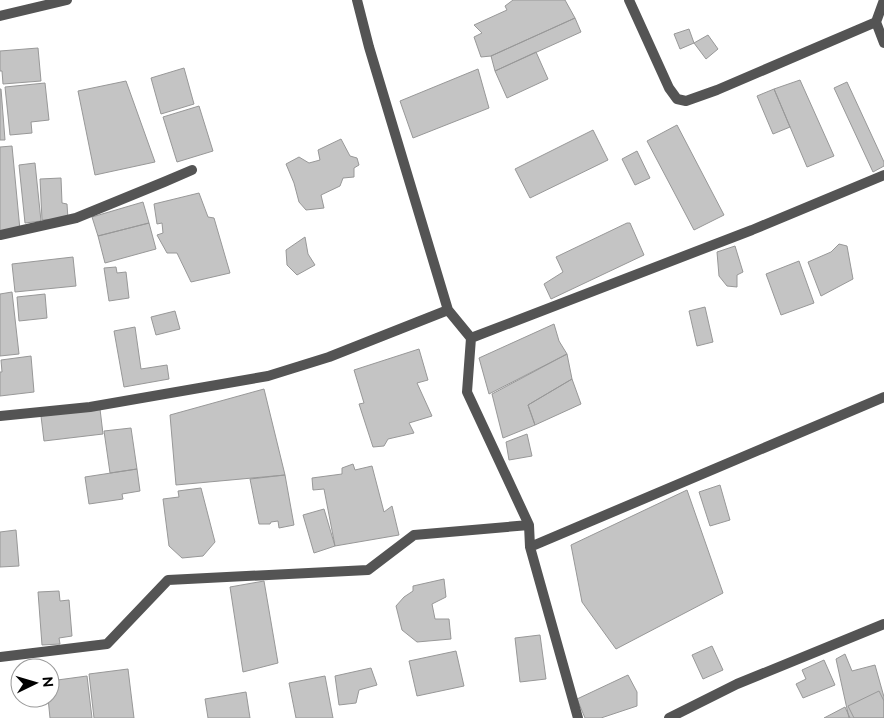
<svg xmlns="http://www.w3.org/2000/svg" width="884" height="718" font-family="Raleway,sans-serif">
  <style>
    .building { fill: #c4c4c4; stroke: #989898 }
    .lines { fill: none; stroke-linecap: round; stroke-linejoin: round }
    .minor { stroke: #545454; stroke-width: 10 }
  </style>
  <rect width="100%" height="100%" fill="#fff"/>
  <!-- building -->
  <path class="building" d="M513,0H565L575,18L491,56L481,57L474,37L482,33L474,25L507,10L505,6Z
    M575,18L581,32L495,71L491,56Z
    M689,29L694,43L680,49L674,34Z
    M708,35L718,49L706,59L694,43Z
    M38,48L41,81L3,84L2,71H0V51Z
    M536,52L548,79L507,98L495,71Z
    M184,68L194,104L161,114L151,78Z
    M478,69L489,108L413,138L400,101Z
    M800,80L834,156L807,167L774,89Z
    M126,81L155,162L95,175L78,91Z
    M847,82L884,162V166L873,172L834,88Z
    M45,83L49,120L31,122L32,133L10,135L5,87Z
    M0,89H1L5,140H0Z
    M774,89L790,127L773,134L757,96Z
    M199,106L213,151L177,162L163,117Z
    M677,125L724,215L694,230L647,141Z
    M593,130L608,160L530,198L515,169Z
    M341,139L350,156L357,158L359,165L354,168V177L343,178L340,186L321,195L324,208L306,210L299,202L294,183L286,164L299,157L309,163L320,160L318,150Z
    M12,146L20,230L0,232V147Z
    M637,151L650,178L635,185L622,159Z
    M35,163L41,221L25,223L19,165Z
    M61,178L62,203L67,204L68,219L42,220L40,179Z
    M199,193L208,217L214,218L230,273L191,282L177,253H167L157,235L163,233L162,223L157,224L154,204Z
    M143,202L149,223L98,236L92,217Z
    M149,223L156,249L105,263L98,236Z
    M627,223H630L644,255L551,299L544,284L563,272L556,257Z
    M305,237L308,254L315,265L297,275L287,265L286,250Z
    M839,244L847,246L853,279L821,296L808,262L831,252Z
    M735,246L743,272L737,275V287L727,286L719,276L717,252Z
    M73,257L76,286L15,292L12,264Z
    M799,261L814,303L781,315L766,274Z
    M116,267L117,273L126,272L129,298L109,301L104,268Z
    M12,292L19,354L0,356V294Z
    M45,294L47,318L19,321L17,297Z
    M705,307L713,342L697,346L689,311Z
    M175,311L180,329L156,335L151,317Z
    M554,324L559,341L567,354L489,394L479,358Z
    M135,327L141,369L167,365L169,379L124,387L114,331Z
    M419,349L428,380L417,383L432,416L409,423L414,433L388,439L384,446L373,447L359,404L364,403L354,370Z
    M567,354L572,379L528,405L535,425L503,438L492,394Z
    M31,356L34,392L0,396V372H2L1,360Z
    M572,379L581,404L535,425L528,405Z
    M264,389L285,475L176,485L170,415Z
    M100,409L103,434L44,441L41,416Z
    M131,428L137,469L110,473L104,431Z
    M527,434L532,456L509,460L506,442Z
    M353,464L355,470L372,466L384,512L392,506L399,535L335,546L324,489L313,490L312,478L342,474V468Z
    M137,469L140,491L122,494L123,499L89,504L85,477Z
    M285,475L294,525L279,528L278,521L271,522L270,524H259L250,479Z
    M720,485L730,520L710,526L699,492Z
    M201,488L215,542L203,556L182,558L169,546L163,499L179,497L178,491Z
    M687,490L723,593L616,649L582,602L571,545Z
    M324,509L335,546L314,553L303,515Z
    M16,530L19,566L0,567V532Z
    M444,579L446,597L432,604L435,619H449L451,639L417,642L402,630L396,606L404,597L413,591V586Z
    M264,581L278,663L243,672L230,587Z
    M59,591L60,601L69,600L72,636L59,638L60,644L42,645L38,592Z
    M540,635L546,679L520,682L515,638Z
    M712,646L723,670L703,679L692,655Z
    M456,651L464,686L417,696L409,661Z
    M845,654L852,671L875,665L884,697V718H849L836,659Z
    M824,660L835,685L803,698L796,684L806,679L802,670Z
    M371,668L377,685L359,690L356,703L339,705L335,676Z
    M128,669L134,718H94L89,674Z
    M628,675L637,692V706L601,718H585L577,699Z
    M87,676L92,718H50L48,698H50V681Z
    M325,676L333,718H296L289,683Z
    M879,691L884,701V718H854L848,706Z
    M246,692L250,718H208L205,699Z
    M845,707L850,718H824Z"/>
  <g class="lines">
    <!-- minor -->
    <path class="minor" d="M357,0L369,47L448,310L471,338L467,392L529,525L530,547L578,718
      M629,0L669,88L677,99L686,101L717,90L876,22
      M884,0L876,22L884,43
      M0,16L67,0
      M0,235L76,218L164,182L192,170
      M471,338L752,230L884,175
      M0,416L90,407L268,376L329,357L448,310
      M530,547L884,397
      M0,657L107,644L168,580L368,570L414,535L529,525
      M669,718L737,684L884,624"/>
  </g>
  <!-- north arrow -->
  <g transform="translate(35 683) rotate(85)"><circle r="24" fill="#ffffff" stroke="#999999"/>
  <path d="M0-4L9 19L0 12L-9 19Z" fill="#000000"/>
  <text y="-8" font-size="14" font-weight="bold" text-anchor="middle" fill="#000000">N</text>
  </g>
</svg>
